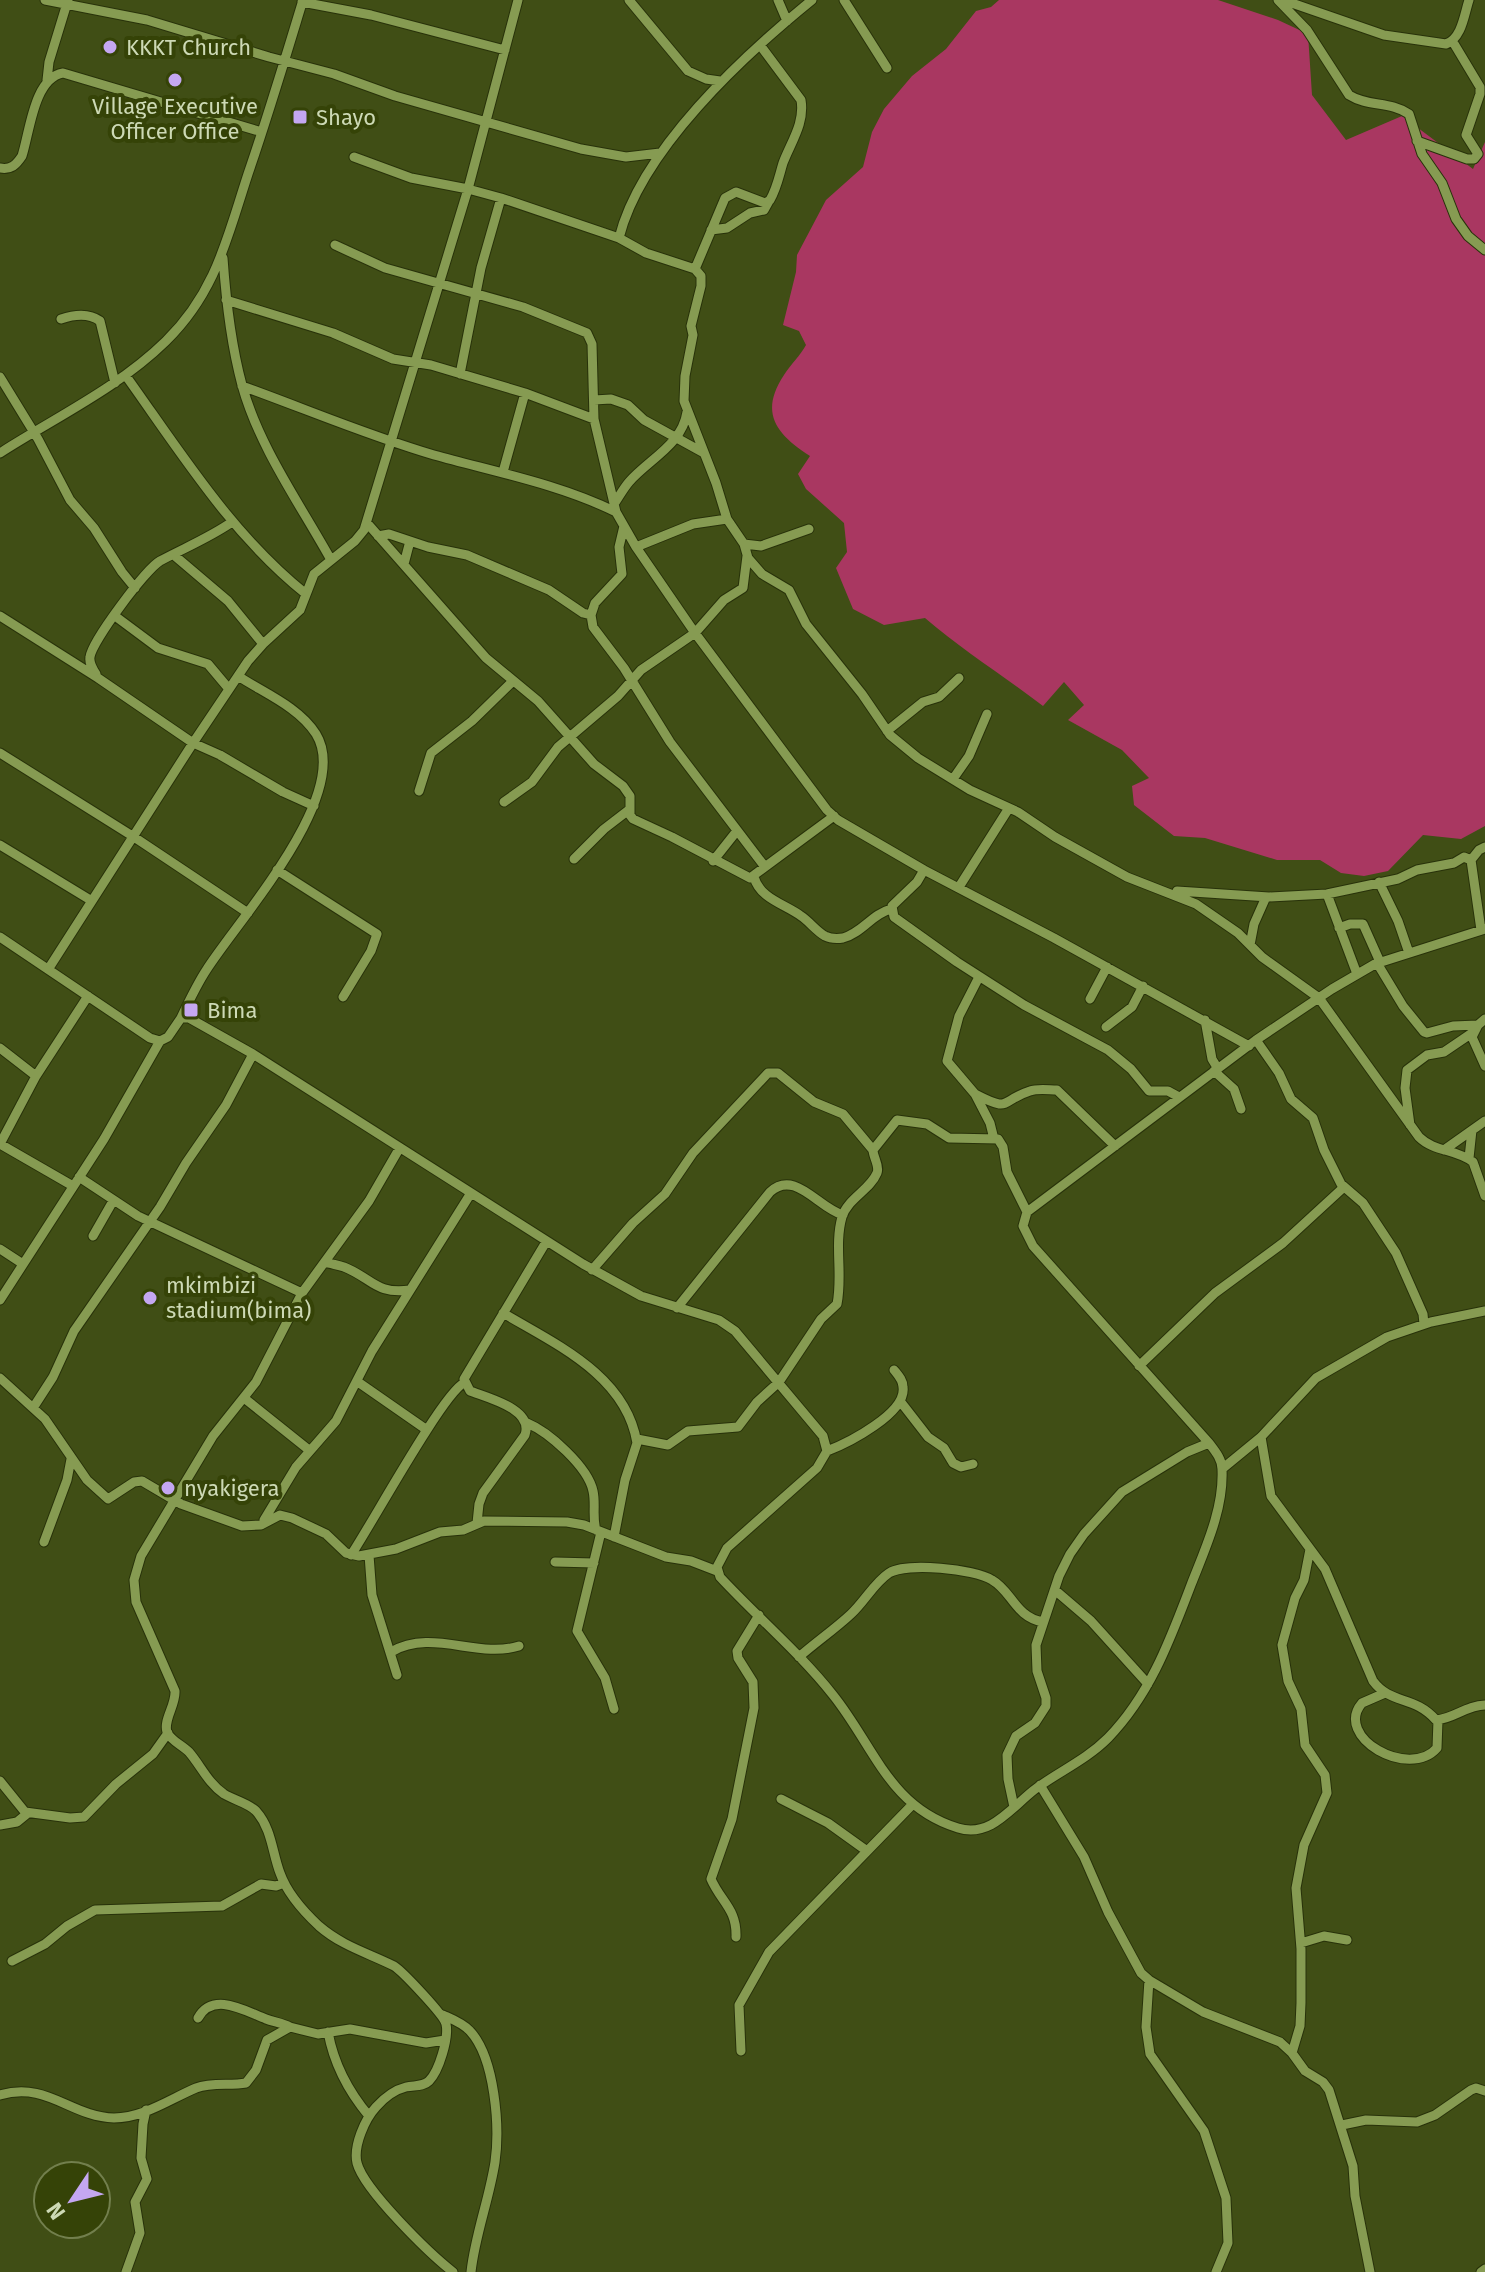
<svg xmlns="http://www.w3.org/2000/svg" width="1485" height="2272" font-family="'Fira Sans',sans-serif">
  <style>
    .green { fill: #a93761 }
    .lines { fill: none; stroke-linecap: round; stroke-linejoin: round }
    .minor-casing { stroke: #28320a; stroke-width: 11 }
    .minor { stroke: #869b52; stroke-width: 9 }
    .poi-dot { fill: #c4a7f1; stroke: #354307; stroke-width: 3 }
    .labels { text-anchor: middle; stroke-width: 8; stroke-linejoin: round; paint-order: stroke }
    .poi-label { font-size: 22px; fill: #cdd9b5; stroke: #354307; text-anchor: start }
  </style>
  <rect width="100%" height="100%" fill="#404e15"/>
  <!-- green -->
  <path class="green" d="M999,0H1218L1278,20L1308,34L1312,95L1346,140L1402,116L1473,169L1485,142V826L1461,839L1423,835L1388,871L1364,876L1341,873L1320,860H1277L1205,838L1174,836L1134,805L1132,786L1149,778L1122,750L1068,720L1084,705L1064,682L1043,706C1004,676 962,650 925,618L884,625L853,609L836,568L847,552L844,523L806,489L798,474L810,456C776,434 759,413 784,375C791,364 800,356 806,345L799,331L783,325L796,272L797,255L826,200L863,167L872,132L884,109L912,76L946,49L976,11L991,7Z"/>
  <g class="lines">
    <!-- minor casing -->
    <g class="minor-casing">
      <path id="minor" d="M45,0L147,20L269,57L334,74L395,96L581,149L626,157L660,153
        M629,0L688,71L706,79L720,81
        M778,0L787,21
        M844,0L887,68
        M1278,0L1307,30L1349,95C1368,107 1390,101 1409,114L1422,154L1442,183L1456,219L1468,236L1485,250
        M1283,0L1384,35L1446,44C1462,38 1464,15 1469,0
        M302,2L371,15L505,50
        M47,80L49,62L68,0
        M1417,141L1467,159H1474L1478,154L1466,135L1480,94V87L1453,42
        M354,157L411,178L468,189L501,198L619,238L646,253L695,269L701,276V286L691,326L693,335L685,376L684,401L716,483L727,519L744,544L748,558L762,574L789,590L806,624L862,694L890,735L918,758L970,790L1018,812L1055,837L1127,877L1196,904L1238,933L1262,957L1319,998L1419,1137C1434,1152 1457,1149 1473,1162L1485,1196
        M0,168C11,170 16,165 22,156C30,131 34,78 63,73L262,132
        M711,230L727,228L750,213L764,210L769,201
        M619,238C641,150 743,56 812,0
        M335,245L385,268L523,307L587,333L592,344L594,419L616,512L636,547L695,633L827,810L838,820L924,870L1054,938L1249,1046
        M223,258C226,301 231,344 242,385C259,447 300,504 331,560
        M695,269L725,198L736,192L765,203L770,200C777,188 779,176 783,163C791,142 805,123 801,100L760,45
        M226,300L333,333L393,359L431,365L525,393L594,419
        M61,319C73,315 89,313 100,321L115,383
        M460,374L481,268L501,198
        M126,376C181,453 232,535 306,594
        M0,377L38,439L70,500L94,528L122,572L135,588
        M242,386C306,409 369,436 434,455C495,472 559,484 616,512
        M594,400L611,399L628,405L644,420L704,453
        M0,453C56,417 118,388 166,341C216,292 227,238 248,174C268,116 285,59 303,0
        M503,472L525,393
        M614,504C619,497 623,489 629,482C649,459 682,445 687,412
        M367,523L486,658L538,701L594,764L623,786L630,796V815L633,819L672,837L750,878L834,816
        M624,526L619,547L622,574L595,603L591,615L593,627L624,668L670,742L765,867
        M378,536L389,534L428,547L467,555L549,590L583,613L591,615
        M744,544L761,546L809,529
        M636,547L693,524L727,519
        M175,556L228,601L263,644
        M404,564L410,541
        M0,616L98,678L193,743L220,755L283,792L314,806
        M115,616L158,648L208,664L229,689
        M96,674C92,668 89,663 90,657C92,641 146,569 160,561C184,548 209,538 232,522
        M887,731L923,702L939,697L959,678
        M0,753L134,837L248,913
        M953,779L969,756L987,714
        M419,791L431,753L472,721L513,681
        M504,802L532,782L558,747L618,696L641,670L695,633L724,600L743,588L747,556
        M0,845L92,901
        M574,859L604,829L630,809
        M713,861L736,832
        M277,870L377,934L371,951L343,997
        M924,870L917,882L892,906L894,917L957,962L1024,1005L1108,1050L1131,1069L1149,1091H1168L1179,1097
        M754,877C760,899 785,904 801,916C809,921 816,931 825,936C831,939 836,939 843,938C862,933 872,914 891,909
        M1379,882L1398,921L1409,953
        M959,887L1009,808
        M1177,891L1269,897L1327,894L1398,879L1417,870L1454,863L1464,857L1471,860
        M1327,894L1357,974
        M1339,928L1350,924H1363L1380,962
        M1481,930L1471,860L1479,850L1485,847
        M0,937L150,1038L160,1041L168,1037L181,1018H189L253,1054L583,1264L641,1296L719,1320L735,1331L823,1436L827,1451L817,1468L727,1548L717,1567L720,1577C757,1617 799,1652 833,1695C874,1746 889,1807 958,1828C990,1838 1010,1809 1034,1790C1058,1772 1086,1760 1108,1738C1150,1695 1170,1640 1191,1585C1205,1549 1224,1509 1222,1469C1222,1459 1215,1451 1209,1443L1033,1246L1023,1226L1027,1212L1256,1040L1332,989L1375,964L1485,929
        M1250,945L1254,924L1266,897
        M1377,963L1403,1006L1424,1032L1427,1033L1453,1026L1478,1025
        M49,968L193,743L248,661L263,644L300,610L314,574L355,541L364,530L468,189L518,0
        M979,977L959,1016L947,1061L975,1094L990,1123L994,1139
        M1090,999L1107,967
        M181,1018C189,1001 197,984 207,969C239,919 353,794 316,734C299,707 264,693 238,676
        M1485,1019L1478,1025L1472,1037L1485,1066
        M1205,1020L1212,1059L1218,1069
        M1106,1027L1132,1007L1143,986
        M1256,1040L1279,1073L1291,1099L1313,1118L1324,1150L1341,1184L1363,1203L1396,1253L1423,1314L1424,1324
        M0,1048L36,1076
        M1214,1071L1234,1089L1241,1109
        M975,1094C1012,1113 999,1101 1030,1091C1038,1088 1049,1090 1057,1090L1115,1146
        M1410,1125L1405,1088L1407,1070L1427,1055L1444,1052L1472,1033
        M0,1144L36,1076L88,996
        M0,1144L73,1186
        M399,1149L369,1201L302,1293L256,1382L213,1436L141,1556L134,1580L136,1602L175,1691C176,1705 163,1720 167,1732C171,1741 182,1745 189,1752C201,1766 208,1783 224,1794C234,1800 248,1803 256,1811C272,1829 272,1852 280,1873C287,1893 304,1912 319,1926C342,1946 368,1953 394,1966C402,1971 444,2015 446,2024C449,2038 439,2071 429,2081C423,2087 414,2085 406,2087C394,2090 384,2098 376,2107C365,2119 353,2146 357,2163C364,2190 430,2254 453,2272
        M1444,1150L1485,1121
        M1469,1158L1472,1130
        M79,1177L138,1216L302,1293
        M93,1236L113,1201
        M0,1249L23,1264
        M325,1262C331,1264 338,1265 344,1267C372,1278 376,1295 410,1290
        M592,1270L633,1223L665,1194L693,1153L768,1073H778L814,1102L843,1114L873,1150
        M0,1300L104,1139L160,1041
        M677,1308L770,1192C795,1169 818,1208 843,1215
        M503,1313C555,1344 626,1375 637,1443L625,1480L614,1537
        M1139,1366L1215,1293L1283,1243L1344,1187
        M0,1378L45,1419L87,1480L108,1499L134,1482L142,1481L181,1504L242,1526L261,1525L280,1515L292,1518L326,1534L346,1553L359,1556L396,1549L440,1532L463,1530L484,1521L567,1522L584,1525L666,1557L691,1561L717,1571
        M358,1382L427,1430
        M244,1398L309,1450
        M900,1401L928,1437L944,1448L953,1463L961,1467L973,1464
        M33,1408L53,1377L74,1331L160,1207L186,1163L226,1105L253,1054
        M527,1423C549,1432 588,1467 593,1491C596,1504 592,1517 596,1530
        M1261,1437L1271,1496L1325,1569L1373,1681C1391,1705 1414,1695 1436,1720C1453,1719 1467,1705 1485,1705
        M637,1439L668,1445L688,1431L738,1427L757,1402L779,1382L821,1319L837,1304C843,1275 834,1245 842,1217C848,1198 870,1190 877,1173C880,1166 873,1157 873,1150L897,1120L927,1124L949,1138L998,1139L1003,1147L1007,1172L1027,1212
        M827,1451C848,1443 907,1413 903,1387C903,1380 898,1375 894,1370
        M1222,1469L1261,1437L1316,1378L1387,1337L1431,1322L1485,1311
        M264,1520L296,1467L336,1421L372,1351L471,1193
        M477,1523L479,1504L483,1493L525,1435C534,1409 488,1398 470,1391L464,1379L546,1242
        M601,1532L577,1631L605,1678L614,1709
        M44,1542L67,1480L71,1459
        M351,1555C370,1527 443,1393 464,1383
        M369,1555L372,1595L397,1675
        M555,1562L594,1563
        M1056,1591L1091,1621L1148,1684
        M391,1652C432,1628 477,1659 519,1646
        M799,1657C816,1642 835,1629 851,1614C865,1601 874,1583 889,1573C907,1562 974,1569 992,1580C1012,1591 1015,1617 1043,1622
        M1385,1693L1362,1703C1333,1737 1409,1780 1437,1748L1438,1720
        M0,1781L25,1812L70,1818L84,1817L116,1784L153,1754L168,1733
        M1040,1785L1084,1857L1108,1912L1141,1973L1149,1980L1203,2012L1280,2042L1292,2053L1305,2071L1323,2082L1329,2090L1353,2166L1355,2196L1370,2272
        M781,1799L828,1823L867,1851
        M1014,1807L1008,1779L1007,1755L1016,1736L1035,1723L1046,1706V1698L1037,1671L1036,1645L1059,1576L1070,1554L1084,1534L1122,1492L1187,1452L1209,1443
        M0,1825L17,1822L28,1813
        M736,1937C737,1909 721,1902 711,1879L732,1819L754,1708L753,1682L738,1658L737,1651L759,1615
        M1301,1943L1324,1936L1347,1940
        M12,1961L45,1944L67,1926L95,1910L222,1906L261,1884L276,1886L284,1883
        M1149,1980L1146,2027L1150,2054L1204,2131L1226,2198L1228,2243L1216,2272
        M443,2015C452,2019 463,2023 470,2031C495,2058 500,2127 495,2162C489,2200 475,2235 471,2272
        M198,2018C213,1991 245,2011 266,2019C274,2022 282,2023 290,2027
        M328,2032C334,2065 348,2091 369,2116
        M741,2051L739,2005L769,1952L912,1805
        M1292,2053L1300,2026L1301,2003V1949L1296,1888L1304,1845L1327,1793L1325,1775L1305,1745L1301,1709L1288,1681L1282,1645L1295,1598L1304,1580L1310,1549
        M0,2095C47,2081 71,2117 114,2118C143,2118 170,2099 196,2088C212,2082 230,2086 246,2083L256,2070L267,2040L290,2027L318,2034L350,2029L426,2043L445,2040
        M1342,2125L1366,2120L1417,2122L1435,2115L1471,2090L1476,2088L1485,2091
        M126,2272L140,2233L135,2202L147,2179L141,2158L143,2124L146,2110
        M1481,2272L1485,2269"/>
    </g>
    <!-- minor -->
    <use href="#minor" class="minor"/>
  </g>
  <!-- markers -->
  <g class="poi-dot">
    <circle cx="110" cy="47" r="8"/>
    <circle cx="175" cy="80" r="8"/>
    <rect x="292" y="109" width="16" height="16" rx="4"/>
    <rect x="183" y="1002" width="16" height="16" rx="4"/>
    <circle cx="150" cy="1298" r="8"/>
    <circle cx="168" cy="1488" r="8"/>
  </g>
  <g class="labels">
    <!-- poi labels -->
    <g class="poi-label">
      <text x="126" y="55">KKKT Church</text>
      <text x="175" y="114" text-anchor="middle">Village Executive<tspan x="175" dy="25">Officer Office</tspan></text>
      <text x="316" y="125">Shayo</text>
      <text x="207" y="1018">Bima</text>
      <text x="166" y="1293">mkimbizi<tspan x="166" dy="25">stadium(bima)</tspan></text>
      <text x="184" y="1496">nyakigera</text>
    </g>
  </g>
  <!-- north arrow -->
  <g transform="translate(72 2200) rotate(235)"><circle r="38" fill="#354307" stroke="#727f4d" stroke-width="2"/>
  <path d="M0-6L14 30L0 20L-14 30Z" fill="#c4a7f1"/>
  <text y="-12" font-size="22" font-weight="bold" text-anchor="middle" fill="#cdd9b5">N</text>
  </g>
</svg>
